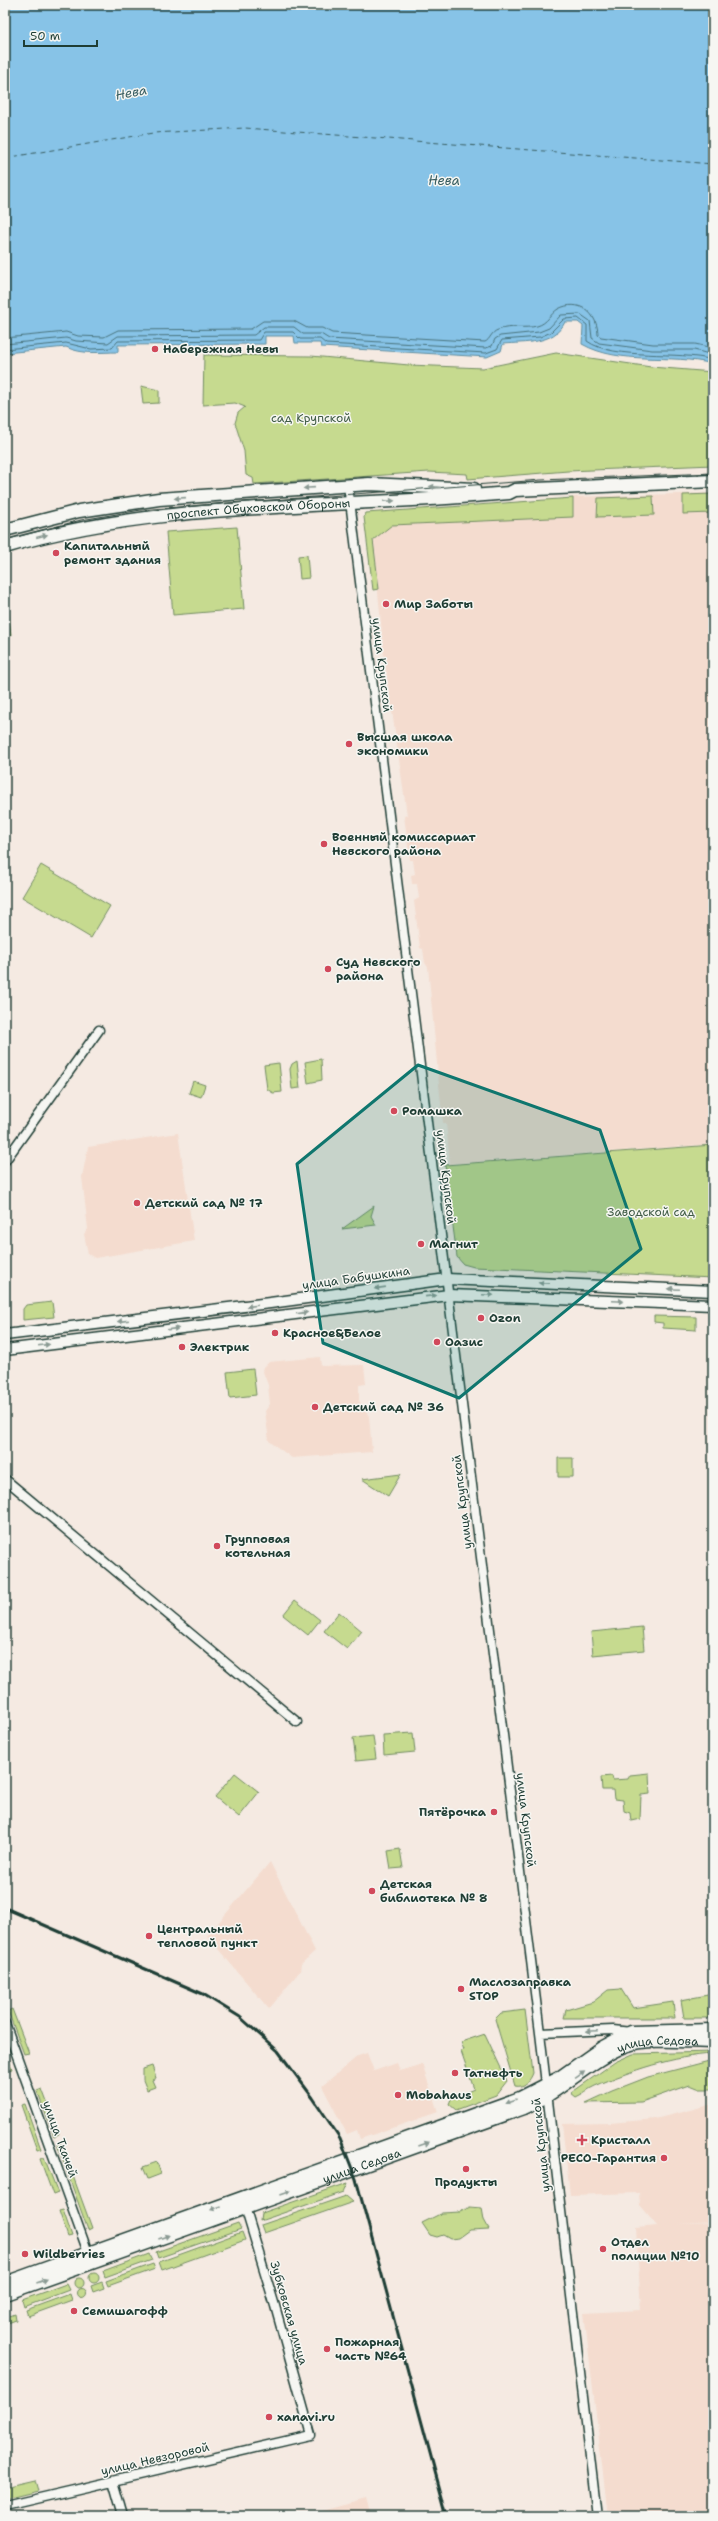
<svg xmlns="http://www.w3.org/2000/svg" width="718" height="2521" font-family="'Shantell Sans',sans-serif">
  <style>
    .built { fill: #f4dccf }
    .green { fill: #c6da8f; stroke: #728c62 }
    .water { fill: #87c3e7; stroke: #5d8d9f }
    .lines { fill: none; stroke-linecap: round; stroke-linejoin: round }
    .shore { stroke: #49737c; stroke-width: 1 }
    .ferry { stroke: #395e61; stroke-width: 1; stroke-dasharray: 5 4; stroke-linecap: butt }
    .minor-casing { stroke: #1f3d34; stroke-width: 11 }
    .tertiary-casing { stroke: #1f3d34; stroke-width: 13 }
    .secondary-casing { stroke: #1f3d34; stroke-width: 15 }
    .minor { stroke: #f6f6f2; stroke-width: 8 }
    .tertiary { stroke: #f6f6f2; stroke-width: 10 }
    .secondary { stroke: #f6f6f2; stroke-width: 12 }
    .tram { stroke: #1f3d34; stroke-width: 1 }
    .rail { stroke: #1f3d34; stroke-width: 3 }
    .oneway { fill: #8a9a93 }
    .marked { fill: #0f766e; fill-opacity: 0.2; stroke: #0f766e; stroke-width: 3; stroke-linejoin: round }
    .poi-dot { fill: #d1495b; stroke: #f6f6f2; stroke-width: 1.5 }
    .labels { text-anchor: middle; stroke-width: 3; stroke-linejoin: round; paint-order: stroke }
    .poi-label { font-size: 12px; font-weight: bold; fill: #1f3d34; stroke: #f6f6f2; text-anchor: start }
    .park-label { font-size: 12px; fill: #405c46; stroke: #f6f6f2 }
    .street-label { font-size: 12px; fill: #1f3d34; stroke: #f6f6f2 }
    .water-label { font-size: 13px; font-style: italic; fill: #395e61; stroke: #f6f6f2 }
  </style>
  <rect width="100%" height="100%" fill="#f5eae2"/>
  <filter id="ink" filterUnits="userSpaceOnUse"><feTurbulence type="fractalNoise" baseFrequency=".025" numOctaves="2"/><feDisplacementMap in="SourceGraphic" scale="8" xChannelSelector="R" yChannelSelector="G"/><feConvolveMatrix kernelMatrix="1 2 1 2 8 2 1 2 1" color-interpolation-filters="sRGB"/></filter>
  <g filter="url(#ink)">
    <!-- built -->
    <path class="built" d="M713,493V1144L450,1164L446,1123H443L439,1085L428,967L425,963L423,949L420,948L414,901L419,898L417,884H412L411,875L415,874L413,860H410L404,816L407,815L384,655L373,540L392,525L548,517L573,497Z
      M178,1133L194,1241L95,1258L88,1254L84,1234L88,1229L82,1177L88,1147Z
      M320,1357L321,1366L364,1365L366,1384L359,1385V1401L369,1416L372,1452L292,1458L269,1441L265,1411L270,1404L268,1385L262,1369L269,1362Z
      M270,1862L315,1951L301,1964L300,1971L269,2009L207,1936Z
      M367,2053L374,2071L397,2063L400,2071L422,2064L438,2112L360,2139L357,2130L347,2134L322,2086L358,2056Z
      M713,2104V2222L679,2224L713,2223V2516H608L584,2313L641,2310L636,2227L657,2225L640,2205L639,2193L570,2195L562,2124L610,2123L655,2119Z
      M366,2499L371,2516H303Z"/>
    <!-- green -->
    <path class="green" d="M556,353L651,367L713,372V465L568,471L468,479L467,474L429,472L254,484L253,478L246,475L244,451L235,423L238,413L245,407L235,403L203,405L204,355L311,356L409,365L483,368Z
      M141,386L159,390V403L143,404Z
      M713,494V513L683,514V495Z
      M653,496L654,515L597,517L598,498Z
      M573,498V517L392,525L373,540L379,589L373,590L364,517L366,513Z
      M237,527L244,609L173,615L166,532Z
      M307,555L309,578L300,579L298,556Z
      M5,583L11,635L8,637L9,667H5Z
      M41,865L110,906L91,938L22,897Z
      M321,1059L322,1080L308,1083L305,1062Z
      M297,1061L300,1088L292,1089L290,1069L292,1064Z
      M279,1063L282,1092L273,1093L267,1089L264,1065Z
      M193,1081L205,1085L201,1097L189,1093Z
      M713,1145V1278L474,1267L463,1264L457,1257L445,1165Z
      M374,1206L371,1216L376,1225L342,1229Z
      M52,1302L54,1317L23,1320V1309L26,1305Z
      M654,1316L696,1317V1330L663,1328V1323L654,1322Z
      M253,1369L256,1395L230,1398L227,1372Z
      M558,1458H573V1477H558Z
      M401,1474L388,1496L362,1479Z
      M295,1600L320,1620L308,1635L283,1615Z
      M339,1612L362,1631L347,1649L324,1631Z
      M642,1627L644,1650L593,1655L591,1632Z
      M413,1733L415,1752L384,1755L383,1735Z
      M373,1736L376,1759L356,1761L353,1738Z
      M235,1773L259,1792L239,1817L215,1797Z
      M649,1773L650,1794L641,1795L640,1819L631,1821L630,1813L624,1811L623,1800L614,1799L613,1790H602L601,1777L612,1776L613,1780L628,1779L630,1775Z
      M400,1849L403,1868L391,1869L388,1851Z
      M621,1989L633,2008L673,2002L675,2018H564L566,2010L593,2002L608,1990Z
      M713,1994V2018H684L681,2000Z
      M12,2009L29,2053L24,2054L8,2011Z
      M525,2010L533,2073C530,2081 524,2088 515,2086L495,2019L501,2013Z
      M485,2034L507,2081L496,2095L456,2110L449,2104L451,2099L474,2089L461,2051L464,2050L461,2042Z
      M5,2048L12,2069L8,2070L5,2062Z
      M713,2052V2054C674,2056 630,2071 595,2086C588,2089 583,2094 576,2097L571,2093L615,2062L633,2054Z
      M713,2060V2089H700L690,2085L641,2102L586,2103L612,2091L648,2077Z
      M152,2066L156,2078L152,2080L155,2087L147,2090L143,2080V2069Z
      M42,2089L59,2134L54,2136L37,2091Z
      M25,2104L41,2149L37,2150L21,2105Z
      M61,2143L92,2228L88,2230L57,2144Z
      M44,2157L58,2193L53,2195L40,2159Z
      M157,2162L161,2174L148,2179L143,2167Z
      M348,2183L344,2192L260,2221L261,2213Z
      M346,2196L353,2202L264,2233L261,2225Z
      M470,2207L482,2208L484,2220L489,2229L470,2230L459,2238L450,2239L443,2235L437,2237L430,2235L422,2223L442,2213L460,2212Z
      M63,2210L72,2236L68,2237L59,2211Z
      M238,2223L241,2229L158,2258L156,2252Z
      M242,2232L245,2240L162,2270L159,2262Z
      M149,2254L152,2260L105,2277L103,2271Z
      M153,2264L155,2269L108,2286L106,2281Z
      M89 2278a5 5 0 1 1 10 0a5 5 0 1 1-10 0Z
      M74 2283a5 5 0 1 1 10 0a5 5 0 1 1-10 0Z
      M102,2282L104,2288L93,2292L91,2286Z
      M66,2284L69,2290L24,2307L22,2300Z
      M77.5 2293a4.5 4.5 0 1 1 9 0a4.5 4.5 0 1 1-9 0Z
      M70,2294L72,2300L28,2316L26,2310Z
      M15,2314L16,2320L5,2324V2318Z
      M35,2480L38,2491L5,2499V2487Z"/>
    <!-- water -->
    <path class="water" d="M5,5H713V364C671,353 621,366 582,344L583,326L578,322H565C554,345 524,342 503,344L501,351L487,357L321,347L320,343H295L294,336H265V344L118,345V352C101,352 82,355 66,347L5,353Z"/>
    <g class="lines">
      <!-- shore -->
      <path class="shore" d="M5,338L66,332L78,336L104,337L118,330L251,329L263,321H294L307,328H322L332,333L485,342C490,340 491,332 498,330C510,325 525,329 537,326C548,323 550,314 558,309C579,298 598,313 598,335L601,337L653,344H695L713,348
        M5,344L66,338L76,341L108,343L118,336L254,335L264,327H294L303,334H321L329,339L486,348L492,346L495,339L500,336L539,332L549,328L561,315L580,314L590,321L592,338L599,343L652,350H694L713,355
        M5,349L66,343L91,349L112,348L118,341L259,340L264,332H293L300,339H320L326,344L486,353L497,349L502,340L540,337L551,332L564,319L578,318L587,325V341C615,361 678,350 713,360"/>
      <!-- ferry -->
      <path class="ferry" d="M5,158L153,133L245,128L713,164"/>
      <!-- minor casing -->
      <g class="minor-casing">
        <path id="minor" d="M348,485L540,2033L597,2516
          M5,1161L99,1030
          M5,1479L297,1722
          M5,2023L90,2258
          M540,2033L613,2030L631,2032
          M113,2481L123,2516
          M5,2506L311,2435L275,2306L244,2204"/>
      </g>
      <!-- tertiary casing -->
      <g class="tertiary-casing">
        <path id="tertiary" d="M5,1335L270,1303L447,1279L713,1291
          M5,1350L449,1295L713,1305"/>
      </g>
      <!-- secondary casing -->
      <g class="secondary-casing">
        <g id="secondary">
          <path d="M5,530L79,511L159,499L369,484L474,489"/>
          <path id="s1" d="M5,547C152,503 308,508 460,497L509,493L515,490L713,481"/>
          <path d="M5,2283L520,2098L559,2078L603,2047L631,2032L713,2030"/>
          <path id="s2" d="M5,2294L524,2108C561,2092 588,2061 625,2046C648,2037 688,2042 713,2042"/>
        </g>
      </g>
      <!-- minor -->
      <use href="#minor" class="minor"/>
      <!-- tertiary -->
      <use href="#tertiary" class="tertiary"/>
      <!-- secondary -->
      <use href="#secondary" class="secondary"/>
      <!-- tram -->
      <path class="tram" d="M5,540L81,520L141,510L541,480L713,473"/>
      <!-- rail -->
      <path class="rail" d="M5,1908L203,1994L240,2017L278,2051L313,2098L340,2138L356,2179L447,2516"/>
    </g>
    <!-- one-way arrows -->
    <defs><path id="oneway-solid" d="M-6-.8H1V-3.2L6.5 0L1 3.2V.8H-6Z"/></defs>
    <g class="oneway">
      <use href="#oneway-solid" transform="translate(435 487) rotate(-174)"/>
      <use href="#oneway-solid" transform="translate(309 488) rotate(176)"/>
      <use href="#oneway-solid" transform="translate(180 498) rotate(176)"/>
      <use href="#oneway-solid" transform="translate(389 501) rotate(-3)"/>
      <use href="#oneway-solid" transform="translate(42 536) rotate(-14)"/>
      <use href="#oneway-solid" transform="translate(544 1283) rotate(-177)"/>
      <use href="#oneway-solid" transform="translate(380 1288) rotate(172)"/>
      <use href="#oneway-solid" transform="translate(674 1289) rotate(-178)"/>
      <use href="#oneway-solid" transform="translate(488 1295) rotate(2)"/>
      <use href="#oneway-solid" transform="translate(431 1296) rotate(-6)"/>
      <use href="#oneway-solid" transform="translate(618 1301) rotate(2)"/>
      <use href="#oneway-solid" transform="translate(252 1306) rotate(173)"/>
      <use href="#oneway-solid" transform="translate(302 1313) rotate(-7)"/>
      <use href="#oneway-solid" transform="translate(123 1321) rotate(173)"/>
      <use href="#oneway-solid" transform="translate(173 1329) rotate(-7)"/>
      <use href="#oneway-solid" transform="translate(44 1345) rotate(-7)"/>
      <use href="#oneway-solid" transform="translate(592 2031) rotate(178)"/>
      <use href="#oneway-solid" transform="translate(580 2075) rotate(-35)"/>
      <use href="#oneway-solid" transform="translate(511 2101) rotate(160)"/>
      <use href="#oneway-solid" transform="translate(424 2144) rotate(-20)"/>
      <use href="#oneway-solid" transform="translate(286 2193) rotate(-20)"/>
      <use href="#oneway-solid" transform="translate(216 2208) rotate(160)"/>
      <use href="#oneway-solid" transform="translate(164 2237) rotate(-20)"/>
      <use href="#oneway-solid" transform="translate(42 2281) rotate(-20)"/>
    </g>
  </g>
  <!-- marked area -->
  <path class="marked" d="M418,1065L600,1130L641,1249L459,1398L323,1343L297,1164Z"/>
  <!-- markers -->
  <g class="poi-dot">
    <circle cx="155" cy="349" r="4"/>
    <circle cx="56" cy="553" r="4"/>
    <circle cx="386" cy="604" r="4"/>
    <circle cx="349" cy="744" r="4"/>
    <circle cx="324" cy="844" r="4"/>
    <circle cx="328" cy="969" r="4"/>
    <circle cx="394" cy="1111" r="4"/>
    <circle cx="137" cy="1203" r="4"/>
    <circle cx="421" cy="1244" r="4"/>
    <circle cx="481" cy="1318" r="4"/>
    <circle cx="275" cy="1333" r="4"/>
    <circle cx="437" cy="1342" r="4"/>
    <circle cx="182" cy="1347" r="4"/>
    <circle cx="315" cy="1407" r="4"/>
    <circle cx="217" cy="1546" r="4"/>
    <circle cx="494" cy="1812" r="4"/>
    <circle cx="372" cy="1891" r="4"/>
    <circle cx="149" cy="1936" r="4"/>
    <circle cx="461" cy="1989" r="4"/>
    <circle cx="455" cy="2073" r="4"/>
    <circle cx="398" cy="2095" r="4"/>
    <path d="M580 2134h4v4h4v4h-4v4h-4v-4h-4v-4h4z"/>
    <circle cx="664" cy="2158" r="4"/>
    <circle cx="466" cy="2169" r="4"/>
    <circle cx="603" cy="2249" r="4"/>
    <circle cx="25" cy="2254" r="4"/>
    <circle cx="74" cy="2311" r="4"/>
    <circle cx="327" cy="2349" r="4"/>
    <circle cx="269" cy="2417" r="4"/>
  </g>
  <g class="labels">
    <!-- poi labels -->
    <g class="poi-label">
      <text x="163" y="353">Набережная Невы</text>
      <text x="64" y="550">Капитальный<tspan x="64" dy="14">ремонт здания</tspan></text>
      <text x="394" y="608">Мир Заботы</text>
      <text x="357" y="741">Высшая школа<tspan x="357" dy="14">экономики</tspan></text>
      <text x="332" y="841">Военный комиссариат<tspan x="332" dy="14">Невского района</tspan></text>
      <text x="336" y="966">Суд Невского<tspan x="336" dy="14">района</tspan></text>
      <text x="402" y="1115">Ромашка</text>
      <text x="145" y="1207">Детский сад № 17</text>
      <text x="429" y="1248">Магнит</text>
      <text x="489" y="1322">Ozon</text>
      <text x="283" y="1337">Красное&amp;Белое</text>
      <text x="445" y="1346">Оазис</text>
      <text x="190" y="1351">Электрик</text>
      <text x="323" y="1411">Детский сад № 36</text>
      <text x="225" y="1543">Групповая<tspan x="225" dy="14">котельная</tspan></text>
      <text x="486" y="1816" text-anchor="end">Пятёрочка</text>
      <text x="380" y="1888">Детская<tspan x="380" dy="14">библиотека № 8</tspan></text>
      <text x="157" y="1933">Центральный<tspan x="157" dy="14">тепловой пункт</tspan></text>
      <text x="469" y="1986">Маслозаправка<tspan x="469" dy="14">STOP</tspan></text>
      <text x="463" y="2077">Татнефть</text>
      <text x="406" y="2099">Mobahaus</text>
      <text x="591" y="2144">Кристалл</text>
      <text x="656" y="2162" text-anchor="end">РЕСО-Гарантия</text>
      <text x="466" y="2186" text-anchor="middle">Продукты</text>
      <text x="611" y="2246">Отдел<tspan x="611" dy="14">полиции №10</tspan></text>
      <text x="33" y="2258">Wildberries</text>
      <text x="82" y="2315">Семишагофф</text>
      <text x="335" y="2346">Пожарная<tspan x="335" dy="14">часть №64</tspan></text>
      <text x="277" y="2421">xanavi.ru</text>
    </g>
    <!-- park labels -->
    <g class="park-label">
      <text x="311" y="422">сад Крупской</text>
      <text x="651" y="1216">Заводской сад</text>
    </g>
    <!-- street labels -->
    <g class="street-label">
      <text dy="4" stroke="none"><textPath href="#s1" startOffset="257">проспект Обуховской Обороны</textPath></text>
      <text transform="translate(382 665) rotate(83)" y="4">улица Крупской</text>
      <text transform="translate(446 1177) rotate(83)" y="4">улица Крупской</text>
      <text transform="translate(356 1278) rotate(-8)" y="4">улица Бабушкина</text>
      <text transform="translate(462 1502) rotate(-97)" y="4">улица Крупской</text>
      <text transform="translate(526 1820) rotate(83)" y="4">улица Крупской</text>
      <text dy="4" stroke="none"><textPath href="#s2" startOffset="703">улица Седова</textPath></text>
      <text transform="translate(60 2139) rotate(70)" y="4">улица Ткачей</text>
      <text transform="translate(541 2145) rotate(-96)" y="4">улица Крупской</text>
      <text dy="4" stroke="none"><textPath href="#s2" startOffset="379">улица Седова</textPath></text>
      <text transform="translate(289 2313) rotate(74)" y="4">Зубковская улица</text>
      <text transform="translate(155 2459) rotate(-13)" y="4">улица Невзоровой</text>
    </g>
    <!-- water labels -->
    <g class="water-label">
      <text transform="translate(131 92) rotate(-10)" y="5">Нева</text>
      <text x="444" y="185">Нева</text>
    </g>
  </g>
  <!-- margin -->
  <rect width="718" height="2521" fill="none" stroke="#f6f6f2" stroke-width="20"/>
  <rect x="10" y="10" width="698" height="2501" fill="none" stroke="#1f3d34" stroke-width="1.5" filter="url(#ink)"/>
  <!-- scale -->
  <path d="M24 40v6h73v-6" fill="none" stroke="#1f3d34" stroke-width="2"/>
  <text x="30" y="40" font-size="12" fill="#1f3d34" stroke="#f6f6f2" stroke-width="3" paint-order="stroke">50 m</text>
</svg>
